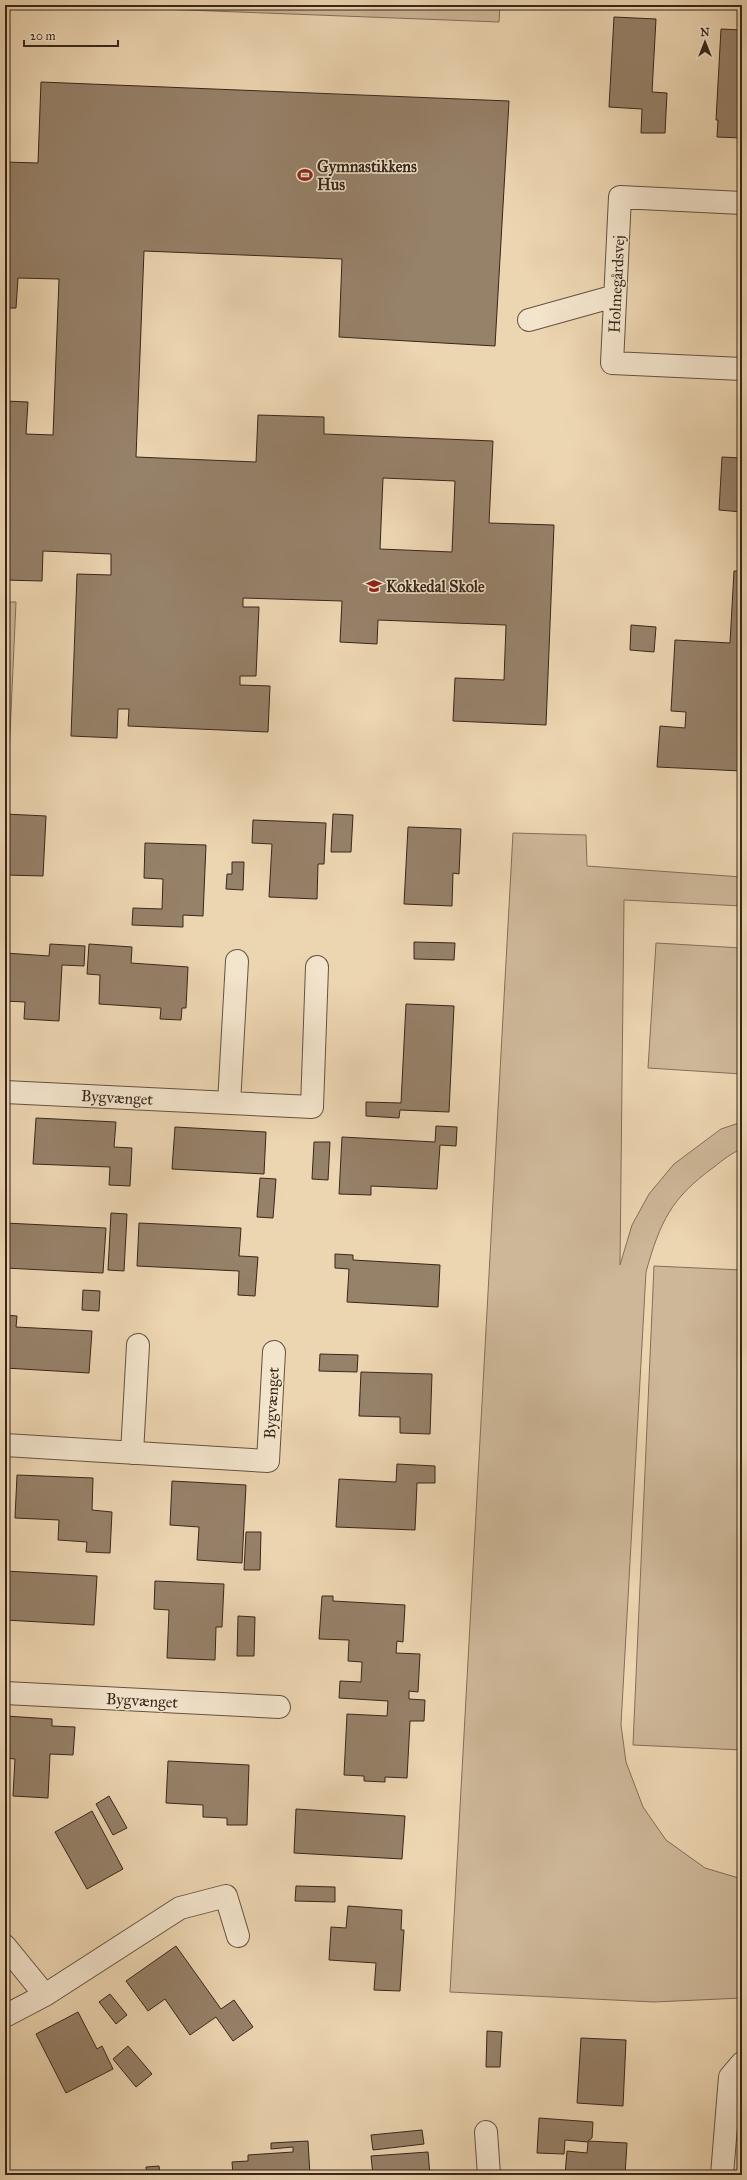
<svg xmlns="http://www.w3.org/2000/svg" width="747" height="2180" font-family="'IM FELL Great Primer',serif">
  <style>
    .green { fill: #cdb798; stroke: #826f5a }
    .building { fill: #968169; stroke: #38271b; fill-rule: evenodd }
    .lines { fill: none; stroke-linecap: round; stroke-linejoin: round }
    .minor-casing { stroke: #655240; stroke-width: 24 }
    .minor { stroke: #f3e4cc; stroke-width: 22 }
    .labels { text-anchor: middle; stroke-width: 3; stroke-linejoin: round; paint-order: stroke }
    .poi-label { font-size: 16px; font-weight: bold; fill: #38271b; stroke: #f3e4cc; text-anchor: start }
    .street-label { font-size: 16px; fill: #38271b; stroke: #f3e4cc }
  </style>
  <rect width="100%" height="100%" fill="#ecd5b1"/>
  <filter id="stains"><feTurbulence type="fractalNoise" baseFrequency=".005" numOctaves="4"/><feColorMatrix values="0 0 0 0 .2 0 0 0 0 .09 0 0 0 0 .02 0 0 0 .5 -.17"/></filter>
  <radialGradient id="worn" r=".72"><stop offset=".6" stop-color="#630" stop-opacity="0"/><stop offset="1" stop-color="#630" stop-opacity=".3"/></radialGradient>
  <!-- green -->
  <path class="green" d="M56,5H500L499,22Z
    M5,602H16L9,756H5Z
    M513,833L586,835L587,866L742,877V906L624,900L620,1265L632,1225L649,1194L674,1164L721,1129L742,1122V1149C731,1153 723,1160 714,1167C671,1198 660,1222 646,1272L621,1725L626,1762L643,1807L666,1840L705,1868L742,1879V1998L654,2002L450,1992Z
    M656,943L742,948V1074L648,1068Z
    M654,1266L742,1270V1750L633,1745Z"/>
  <!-- building -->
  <path class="building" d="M614,17L656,19L652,92L667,93L665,133H641L642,109L609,107Z
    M721,29L742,30V138L717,137L718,120H716Z
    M41,82L509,101L495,346L339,337L342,259L144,251L136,457L256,462L258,415L324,417V434L493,441L489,523L554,525L546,725L453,721L455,678L504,680L506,625L378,620L377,644L340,642L342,601L243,598V607H259L256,676H240V685L270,686L268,732L128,726L129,709H118L117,738L71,736L77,574L111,575V554L43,551L42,581L5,580V401L28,402L26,434L53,435L59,279L18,278L16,308H5V127V162L38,163ZM383,478L455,481L452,552L380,549Z
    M722,457L742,458V512L719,510Z
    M734,571H742V771L657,767L660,726L685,728L686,712L671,711L675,640L730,643Z
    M631,625L656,627L654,652L630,650Z
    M5,814L46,816L43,876L5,875Z
    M333,814L353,815L351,852H331Z
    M253,820L326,823L324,864H318L317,899L269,897L272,844L252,843Z
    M408,827L461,829L459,874L453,873L452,906L404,904Z
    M145,843L206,845L203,916L183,915V927L132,925L133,908L162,909L163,879L144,878Z
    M232,862H244L243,890L226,889L227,874H232Z
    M414,942L455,943L454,960L414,959Z
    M50,944L85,946L84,966L62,965L59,1021L24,1019L25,1002L5,1001V953L49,956Z
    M89,944L132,947L131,963L188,967L186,1008H182L181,1020L160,1019L161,1008L99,1004L100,975L87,974Z
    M406,1004L454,1006L449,1112L400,1110L399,1118L366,1116V1102L401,1103Z
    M36,1118L116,1122L114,1147L132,1148L130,1186L109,1185L110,1167L33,1164Z
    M436,1126L457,1127L456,1146L440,1145L437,1189L371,1186V1195L339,1194L342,1137L435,1142Z
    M175,1127L266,1132L264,1174L172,1169Z
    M314,1142H330L328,1180L312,1179Z
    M260,1178L276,1179L273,1218L257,1217Z
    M111,1213L127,1214L124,1271L108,1270Z
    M5,1223L106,1228L103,1273L5,1268Z
    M139,1223L241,1228L239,1256L258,1257L255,1296L238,1295L239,1271L137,1266Z
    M335,1254L353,1255V1260L440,1265L438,1307L347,1302L349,1269L335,1268Z
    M83,1290L100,1291L99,1311L82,1310Z
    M5,1315L17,1316L16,1327L92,1331L89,1373L5,1368Z
    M320,1354L358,1355L357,1372L319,1371Z
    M361,1372L432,1374L430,1434L400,1433V1417L359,1416Z
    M397,1464L435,1466V1483H417L415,1530L336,1527L339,1479L396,1482Z
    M17,1475L93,1478L92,1510L112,1512L110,1553L86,1552L87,1542L58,1540L59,1520L15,1518Z
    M172,1481L246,1485L242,1563L197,1560L199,1527L170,1525Z
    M246,1532H261L260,1570H244Z
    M5,1571L97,1576L94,1625L5,1620Z
    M155,1581L224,1584L222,1627H216L215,1660L167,1658L169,1610L154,1609Z
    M322,1596H333V1601L405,1605L403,1642L397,1641L396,1653L420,1654L418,1692L409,1691V1699L425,1700L424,1721H410L407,1778L385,1777V1782L364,1781V1776L344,1775L347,1714L387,1716L388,1701L339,1698L340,1681L361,1682L362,1662L348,1661L349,1640L319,1639Z
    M238,1616L255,1617L254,1656H237Z
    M5,1716L52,1719V1726L75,1727L73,1755L50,1754L48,1798L13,1796L15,1759L5,1758Z
    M168,1761L249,1765L247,1825H227V1818L203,1817V1805L166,1803Z
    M109,1796L127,1828L113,1835L96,1804Z
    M296,1809L405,1816L402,1859L294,1853Z
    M92,1811L123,1869L87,1889L55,1832Z
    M296,1886L335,1887V1902L295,1901Z
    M348,1906L402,1910L401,1930H404L400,1991L374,1990L376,1963L329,1960L331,1927L346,1928Z
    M176,1946L221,2009L234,2000L253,2027L233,2041L216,2017L190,2035L165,1999L148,2011L126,1981Z
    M110,1994L127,2015L116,2024L99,2002Z
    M78,2012L97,2049L102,2046L113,2069L66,2093L36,2034Z
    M487,2031L502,2032L500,2067H486Z
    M581,2038L626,2040L623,2106L577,2103Z
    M128,2046L152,2074L136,2087L113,2059Z
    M539,2118L593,2122L592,2138L588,2141L627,2143L625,2175H565L567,2151L587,2153L588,2142L565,2140L564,2154L537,2153Z
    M422,2130L424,2144L373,2150L371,2135Z
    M308,2141L310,2175H233L232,2162L248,2161V2155L293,2152V2147L271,2149V2143Z
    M428,2152L430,2175H373L371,2156Z
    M159,2166L160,2175H147L146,2167Z
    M136,2173V2175H106Z"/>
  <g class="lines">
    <!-- minor casing -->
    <g class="minor-casing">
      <path id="minor" d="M742,203L620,197L612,363L742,369
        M529,320L615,296
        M5,1092L312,1107L317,967
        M229,1103L237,961
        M5,1445L268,1461L274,1352
        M132,1453L138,1345
        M5,1693L279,1707
        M5,1946L45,1995
        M5,2016L45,1995L180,1908L226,1896L238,1936
        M486,2132L489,2175
        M722,2175L730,2077L742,2063"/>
    </g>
    <!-- minor -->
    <use href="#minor" class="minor"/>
  </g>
  <!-- icons -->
  <defs>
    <g id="stadium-bare" transform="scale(1.2)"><path d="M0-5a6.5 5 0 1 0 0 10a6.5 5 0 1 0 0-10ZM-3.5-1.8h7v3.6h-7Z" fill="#8f2418" stroke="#f3e4cc" stroke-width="2.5" paint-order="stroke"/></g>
    <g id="school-bare" transform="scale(1.2)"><path d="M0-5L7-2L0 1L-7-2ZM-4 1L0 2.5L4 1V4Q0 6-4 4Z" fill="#8f2418" stroke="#f3e4cc" stroke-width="2.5" paint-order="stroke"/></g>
  </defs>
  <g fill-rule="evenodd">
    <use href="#stadium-bare" x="305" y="175"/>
    <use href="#school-bare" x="374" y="586"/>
  </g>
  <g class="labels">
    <!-- poi labels -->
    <g class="poi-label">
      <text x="317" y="172">Gymnastikkens<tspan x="317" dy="18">Hus</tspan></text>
      <text x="386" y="592">Kokkedal Skole</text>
    </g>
    <!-- street labels -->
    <g class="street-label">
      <text transform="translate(616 284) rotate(-87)" y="6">Holmegårdsvej</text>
      <text transform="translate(117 1097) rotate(3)" y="6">Bygvænget</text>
      <text transform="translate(271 1403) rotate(-87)" y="6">Bygvænget</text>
      <text transform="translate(142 1700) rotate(3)" y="6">Bygvænget</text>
    </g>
  </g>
  <!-- margin -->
  <rect width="747" height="2180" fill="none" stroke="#ecd5b1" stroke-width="20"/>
  <rect x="6" y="6" width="735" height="2168" fill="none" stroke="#38271b" stroke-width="2"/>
  <rect x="10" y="10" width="727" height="2160" fill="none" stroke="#38271b"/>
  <!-- north arrow -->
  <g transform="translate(705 42)" stroke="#f3e4cc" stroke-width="3" paint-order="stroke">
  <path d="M0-3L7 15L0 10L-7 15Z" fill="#38271b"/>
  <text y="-6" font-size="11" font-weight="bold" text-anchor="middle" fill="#38271b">N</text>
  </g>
  <!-- scale -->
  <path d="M24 40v6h94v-6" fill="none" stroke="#38271b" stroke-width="2"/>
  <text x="30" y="40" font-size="12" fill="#38271b" stroke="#f3e4cc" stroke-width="3" paint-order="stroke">20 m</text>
  <rect width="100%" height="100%" filter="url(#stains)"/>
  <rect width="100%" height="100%" fill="url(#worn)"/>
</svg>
